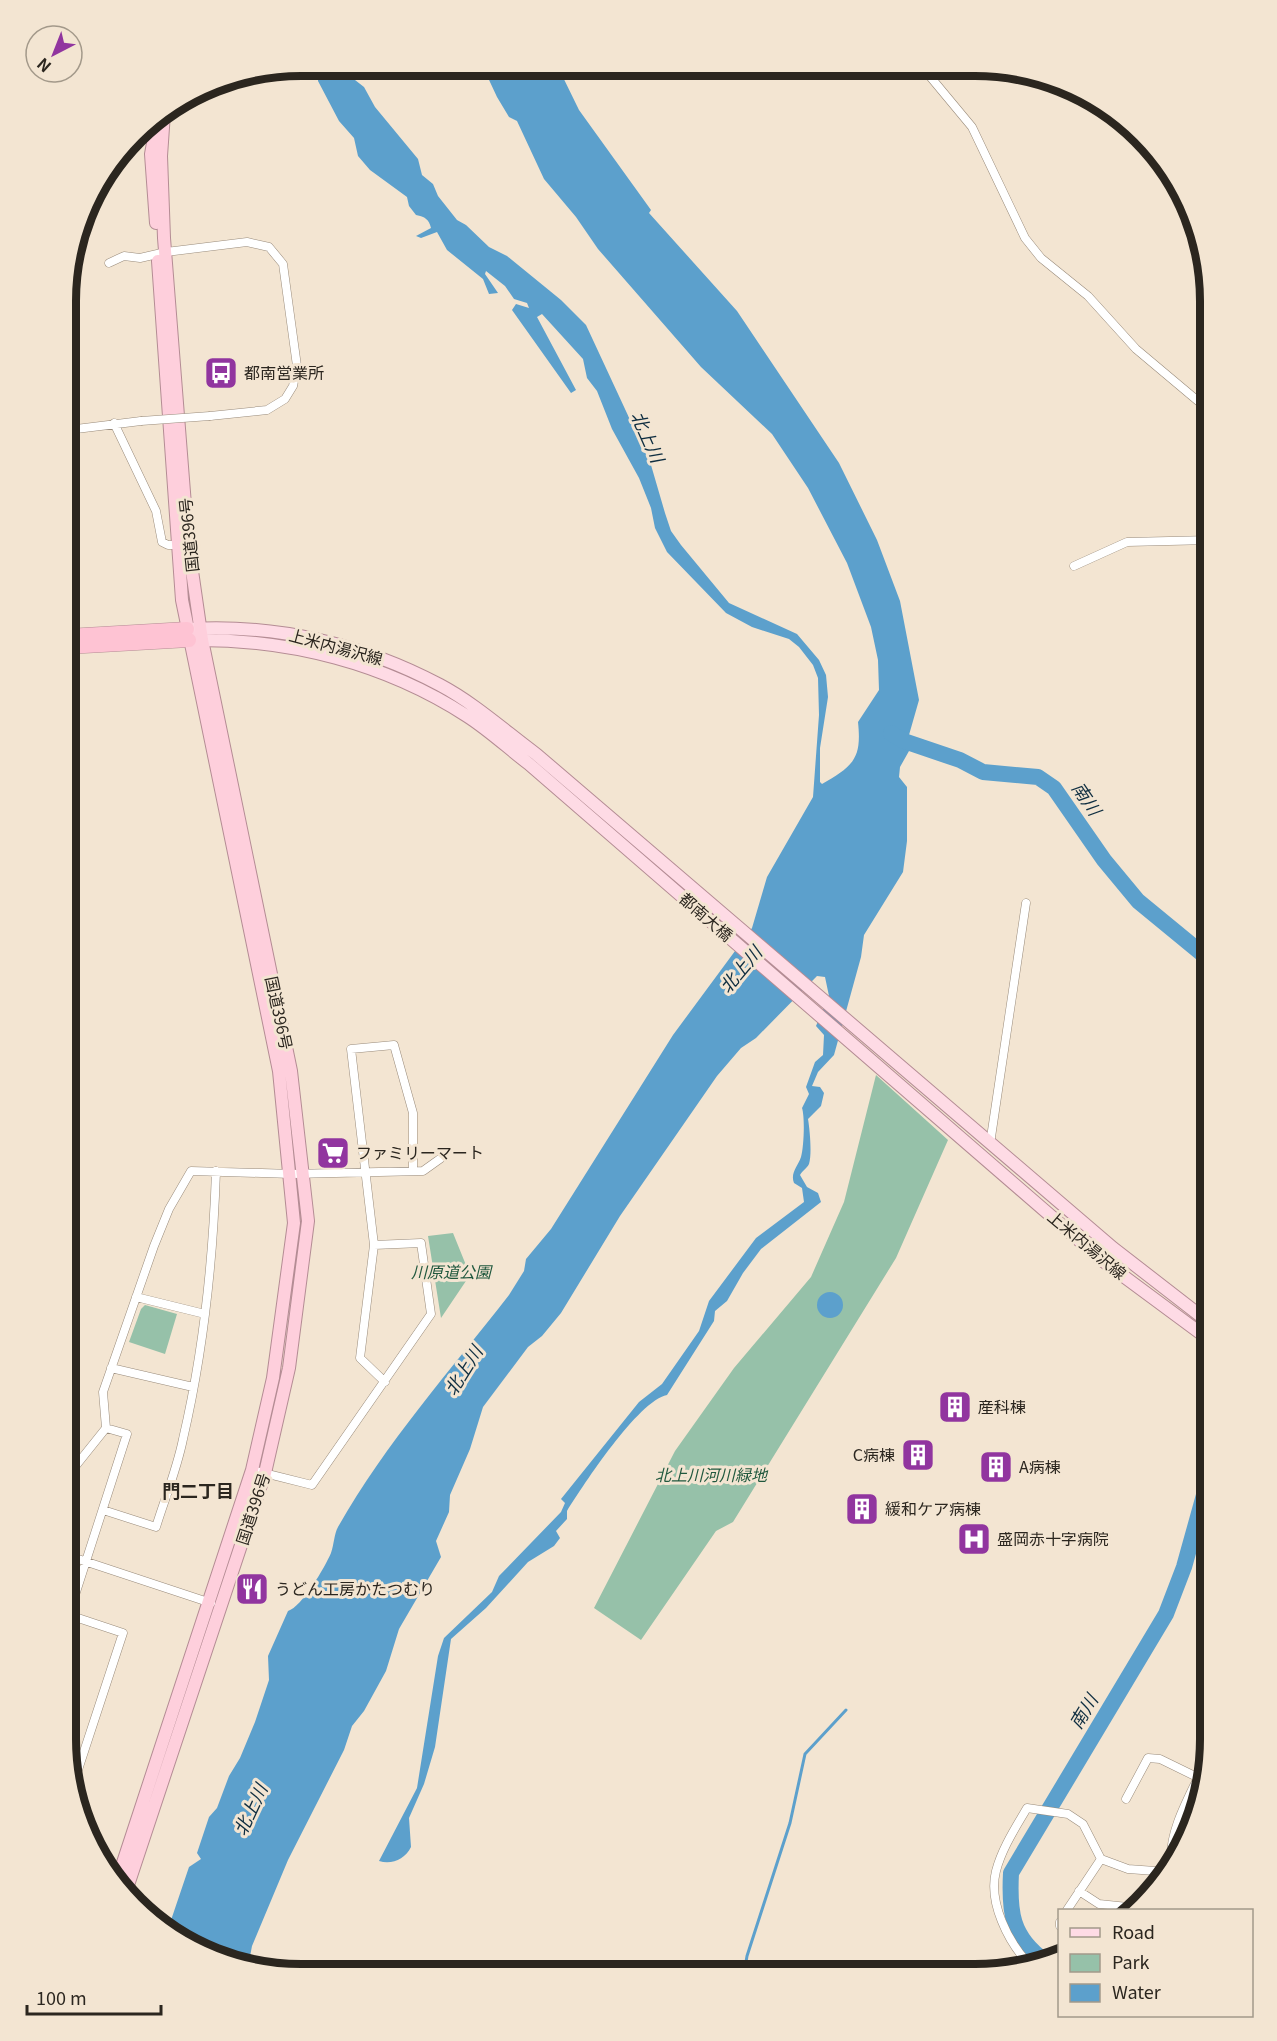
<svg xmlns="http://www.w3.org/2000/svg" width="1277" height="2041" font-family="Georgia,'Noto Sans JP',serif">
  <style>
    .green { fill: #96c1a9 }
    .water { fill: #5ca0cc }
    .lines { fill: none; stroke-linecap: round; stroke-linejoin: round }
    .stream { stroke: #5ca0cc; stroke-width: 3 }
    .river { stroke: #5ca0cc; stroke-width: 16 }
    .minor-casing { stroke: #998b7b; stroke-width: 9 }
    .primary-casing { stroke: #b48c94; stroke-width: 14 }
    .trunk-casing { stroke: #b48c94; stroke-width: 14 }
    .motorway-casing { stroke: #b48c94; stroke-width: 15 }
    .minor { stroke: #fff; stroke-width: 8 }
    .primary { stroke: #fedbe5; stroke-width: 12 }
    .trunk { stroke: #fecfdc; stroke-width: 12 }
    .motorway { stroke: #fec3d3; stroke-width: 14 }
    .minor-bridge-casing { stroke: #998b7b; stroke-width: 9; stroke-linecap: butt }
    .minor-bridge { stroke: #fff; stroke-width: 8 }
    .labels { text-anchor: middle; stroke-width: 6; stroke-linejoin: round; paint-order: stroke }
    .poi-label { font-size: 16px; fill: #2b261f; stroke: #f3e5d2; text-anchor: start }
    .street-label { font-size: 16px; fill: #2b261f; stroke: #f3e5d2 }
    .park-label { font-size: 16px; font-style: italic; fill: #20583e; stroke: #f3e5d2 }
    .water-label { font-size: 18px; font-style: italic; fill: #0e2d40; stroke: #f3e5d2 }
    .neighbourhood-label { font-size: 18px; font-weight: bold; fill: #2b261f; stroke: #f3e5d2 }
    .rim { fill: none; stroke: #2b261f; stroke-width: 8 }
  </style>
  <rect width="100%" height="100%" fill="#f3e5d2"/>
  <!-- green -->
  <path class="green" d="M876,1075L948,1140L896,1258L733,1522L716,1531L641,1640L594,1608L675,1451L734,1368L811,1277L844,1202Z
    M453,1233L470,1275L441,1318L428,1236Z
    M145,1305L177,1314L165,1354L129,1342L141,1309Z"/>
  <!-- water -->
  <path class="water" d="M318,66H337L364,87L375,107L418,159L422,175L433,184L438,196L457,220L466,225L489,247L507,256L561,300L586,325L651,465L665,513L671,531L681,545L729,603L797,634L819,660L826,675L828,697L820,748V782L822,784C853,766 862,759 858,722L879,690L878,660L871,627L847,563L808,488L772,434L701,367L598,249L576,217L544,179L517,121L509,117L497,97L483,67H558L579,110L651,210L649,213L737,311L839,463L877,540L900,601L919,700L909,735V751L900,767L899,777L907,787V841L903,872L864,935L861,957L834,1055L818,1072L812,1086L820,1087L824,1093L821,1106L808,1119C810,1131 812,1155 809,1164C807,1168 803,1170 800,1175L807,1187L818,1193L821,1202L761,1249L743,1273L727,1301L715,1311L714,1321L667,1395C638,1401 584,1484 567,1511V1519L556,1531L560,1538L554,1546L528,1562L486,1608L451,1639L435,1747L424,1784L409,1818L411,1847C405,1859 392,1865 379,1861L417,1788L438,1656L444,1638L492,1592L499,1576L561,1512L565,1503L561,1499L639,1402L662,1384L699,1331L709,1301L756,1238L804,1202L802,1188L794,1183C790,1173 798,1166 801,1157C804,1147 805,1117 802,1108L809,1094L806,1087L815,1062L823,1055L824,1035L816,1026L829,996L825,977L817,976L756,1038L741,1048L717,1076L620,1216L561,1313L542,1336L528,1347L483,1407L470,1449L450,1495L449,1512L436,1541L441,1557L399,1629L386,1671L364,1711L352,1726L344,1750L288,1860L252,1946L248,1967L211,1957L167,1932L189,1867L201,1859L197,1853L209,1817L217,1808L229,1776L240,1758L255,1722L269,1680L268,1656L288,1611C302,1607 325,1567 331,1553C334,1545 334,1534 338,1527C385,1444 450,1371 509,1295L524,1271L526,1259L551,1229L673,1035L752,928L767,877L813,797L819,715L818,678L813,665L799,647L789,639L752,627L726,613L667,552L655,528L651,508L639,478L612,429L597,391L587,378L583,359L542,314L537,317L576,390L571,393L512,310L516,304L529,308L527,303L514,299L505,286L486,271L485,274L498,293L489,294L483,279L447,250L437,232L421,238L416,236L431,228C429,219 425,217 416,215L409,206L407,197L370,170L358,156L354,138L339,121L318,81Z
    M817 1305a13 13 0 1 1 26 0a13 13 0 1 1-26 0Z"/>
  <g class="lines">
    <!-- stream -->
    <path class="stream" d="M744,1974L747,1956L790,1823L805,1754L846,1710"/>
    <!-- river -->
    <path class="river" d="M891,733L904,741L960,760L983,772L1038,777L1054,788L1104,860L1138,901L1211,961
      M1045,1961C1011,1937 1009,1911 1011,1873L1166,1614L1184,1567L1211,1470"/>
    <!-- minor casing -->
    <g class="minor-casing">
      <path id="minor" d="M923,68L972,127L1025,238L1041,258L1088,296L1136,349L1211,412
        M109,263L124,256L140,258L166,252L247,242L269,247L283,264L297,366L293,386L285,399L267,410L210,416
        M114,423L156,511L162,542L168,545H181
        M68,430L141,421
        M1074,566L1127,542L1211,540
        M990,1144L1026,903
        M136,1297L205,1314
        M111,1368L193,1387
        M385,1382L360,1358L374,1245L351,1049L394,1045L413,1113V1171
        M252,1470L312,1485L431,1314L421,1243L374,1245
        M66,1478L106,1428L103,1392L154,1246L169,1209L191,1171L292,1174L423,1171L444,1156
        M103,1510L156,1527C165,1498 177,1469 183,1439C204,1349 213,1263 216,1171
        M66,1555L211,1603
        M1201,1609L1211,1611
        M66,1614L123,1633L74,1782
        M66,1623L127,1434L106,1428
        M1126,1799L1148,1758L1160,1759L1199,1778
        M1179,1821L1194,1824
        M1172,1867C1165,1832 1196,1785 1210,1753
        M1079,1891L1099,1904L1137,1908
        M1067,1910L1101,1859
        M1060,1922V1926
        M1029,1964C1008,1942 988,1902 996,1871C1002,1848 1016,1827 1027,1808L1068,1814L1083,1824L1101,1859L1128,1869L1169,1872"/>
    </g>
    <!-- primary casing -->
    <g class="primary-casing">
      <path id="primary" d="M190,629C276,624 363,644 440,685C474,703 505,731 536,754L1113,1248L1211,1324
        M193,640C290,639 385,663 467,716C489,730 508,748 529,764L1103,1261L1211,1341"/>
    </g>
    <!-- trunk casing -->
    <g class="trunk-casing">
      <path id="trunk" d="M156,223L151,154L156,127
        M116,1884L252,1470L273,1378L294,1223L279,1071L182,600L158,261
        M125,1894L265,1473L289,1368L308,1221L291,1071L202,640L188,543L164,238L161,156L164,113"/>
    </g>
    <!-- motorway casing -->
    <g class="motorway-casing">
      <path id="motorway" d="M67,636L187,629
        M67,647L189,640"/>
    </g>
    <!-- minor -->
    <use href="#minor" class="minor"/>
    <!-- primary -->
    <use href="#primary" class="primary"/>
    <!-- trunk -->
    <use href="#trunk" class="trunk"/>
    <!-- motorway -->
    <use href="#motorway" class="motorway"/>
    <!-- minor-bridge casing -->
    <g class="minor-bridge-casing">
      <path id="minor-bridge" d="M141,421L210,416"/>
    </g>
    <!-- minor-bridge -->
    <use href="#minor-bridge" class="minor-bridge"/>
  </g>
  <!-- icons -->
  <defs>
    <g id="bus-square" transform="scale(1.725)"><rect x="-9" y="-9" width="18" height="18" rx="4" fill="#91359f" stroke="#f3e5d2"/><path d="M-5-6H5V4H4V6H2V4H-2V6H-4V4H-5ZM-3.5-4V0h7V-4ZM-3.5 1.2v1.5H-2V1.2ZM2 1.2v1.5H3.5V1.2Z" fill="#fff"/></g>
    <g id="supermarket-square" transform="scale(1.725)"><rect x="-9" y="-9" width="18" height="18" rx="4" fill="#91359f" stroke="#f3e5d2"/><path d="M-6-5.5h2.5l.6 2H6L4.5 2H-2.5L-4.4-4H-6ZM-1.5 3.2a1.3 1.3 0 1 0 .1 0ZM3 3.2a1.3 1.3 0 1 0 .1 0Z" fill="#fff"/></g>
    <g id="building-square" transform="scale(1.725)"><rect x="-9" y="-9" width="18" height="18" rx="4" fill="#91359f" stroke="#f3e5d2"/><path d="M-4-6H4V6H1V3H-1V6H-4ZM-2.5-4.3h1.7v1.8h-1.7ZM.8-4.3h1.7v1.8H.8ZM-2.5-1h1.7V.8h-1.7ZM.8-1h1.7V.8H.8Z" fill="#fff"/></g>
    <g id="hospital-square" transform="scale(1.725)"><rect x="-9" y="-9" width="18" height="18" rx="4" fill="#91359f" stroke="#f3e5d2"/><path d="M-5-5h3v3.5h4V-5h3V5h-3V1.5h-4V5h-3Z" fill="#fff"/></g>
    <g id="restaurant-square" transform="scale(1.725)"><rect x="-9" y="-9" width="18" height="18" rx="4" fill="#91359f" stroke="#f3e5d2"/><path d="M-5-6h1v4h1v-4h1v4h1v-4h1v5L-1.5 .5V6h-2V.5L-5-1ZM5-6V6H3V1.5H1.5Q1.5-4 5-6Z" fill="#fff"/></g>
  </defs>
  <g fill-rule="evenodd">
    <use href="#bus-square" x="221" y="373"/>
    <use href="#supermarket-square" x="333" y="1153"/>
    <use href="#building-square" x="955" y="1407"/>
    <use href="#building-square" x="918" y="1455"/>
    <use href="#building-square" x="996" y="1467"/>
    <use href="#building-square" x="862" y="1509"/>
    <use href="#hospital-square" x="974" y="1539"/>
    <use href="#restaurant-square" x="252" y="1589"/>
  </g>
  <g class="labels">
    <!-- poi labels -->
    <g class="poi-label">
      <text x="244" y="379">都南営業所</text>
      <text x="356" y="1159">ファミリーマート</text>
      <text x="978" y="1413">産科棟</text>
      <text x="895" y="1461" text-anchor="end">C病棟</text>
      <text x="1019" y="1473">A病棟</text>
      <text x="885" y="1515">緩和ケア病棟</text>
      <text x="997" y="1545">盛岡赤十字病院</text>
      <text x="275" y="1595">うどん工房かたつむり</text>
    </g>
    <!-- street labels -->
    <g class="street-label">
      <text transform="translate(189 535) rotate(-96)" y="6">国道396号</text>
      <text transform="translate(336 647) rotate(15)" y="6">上米内湯沢線</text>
      <text transform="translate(706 917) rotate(41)" y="6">都南大橋</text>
      <text transform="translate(279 1013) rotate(78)" y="6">国道396号</text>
      <text transform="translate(1087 1245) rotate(40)" y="6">上米内湯沢線</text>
      <text transform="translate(253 1509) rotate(-72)" y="6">国道396号</text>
    </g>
    <!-- park labels -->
    <g class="park-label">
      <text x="451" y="1278">川原道公園</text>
      <text x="711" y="1481">北上川河川緑地</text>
    </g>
    <!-- water labels -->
    <g class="water-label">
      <text transform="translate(647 437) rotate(66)" y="6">北上川</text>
      <text transform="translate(1086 799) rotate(56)" y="6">南川</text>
      <text transform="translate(741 970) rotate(-50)" y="6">北上川</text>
      <text transform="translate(464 1371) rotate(-58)" y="6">北上川</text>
      <text transform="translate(1084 1712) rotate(-59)" y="6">南川</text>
      <text transform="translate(251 1810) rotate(-65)" y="6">北上川</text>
    </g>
    <!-- neighbourhood labels -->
    <g class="neighbourhood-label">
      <text x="198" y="1498">門二丁目</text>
    </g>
  </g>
  <!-- crop -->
  <path d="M0 0H1277V2041H0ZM301 76H975A225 225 0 0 1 1200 301V1739A225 225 0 0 1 975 1964H301A225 225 0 0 1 76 1739V301A225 225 0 0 1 301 76Z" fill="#f3e5d2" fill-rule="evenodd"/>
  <path class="rim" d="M301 76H975A225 225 0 0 1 1200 301V1739A225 225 0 0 1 975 1964H301A225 225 0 0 1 76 1739V301A225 225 0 0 1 301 76Z"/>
  <!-- legend -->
  <rect x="1058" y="1909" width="195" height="108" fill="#f3e5d2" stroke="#a3998a" stroke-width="1.5"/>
  <rect x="1070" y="1928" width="30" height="9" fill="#fedbe5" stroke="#a3998a" stroke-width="1.5"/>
  <text x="1112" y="1939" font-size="18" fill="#2b261f">Road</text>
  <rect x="1070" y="1954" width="30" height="18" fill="#96c1a9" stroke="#a3998a" stroke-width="1.5"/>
  <text x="1112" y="1969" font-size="18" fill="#2b261f">Park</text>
  <rect x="1070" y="1984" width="30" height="18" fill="#5ca0cc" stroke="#a3998a" stroke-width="1.5"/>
  <text x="1112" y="1999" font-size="18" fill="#2b261f">Water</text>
  <!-- north arrow -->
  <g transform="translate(54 54) rotate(222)"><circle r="28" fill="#f3e5d2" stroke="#a3998a" stroke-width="1.5"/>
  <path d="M0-4.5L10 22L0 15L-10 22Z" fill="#91359f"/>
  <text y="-9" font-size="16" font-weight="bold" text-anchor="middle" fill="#2b261f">N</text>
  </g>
  <!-- scale -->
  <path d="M27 2005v9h134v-9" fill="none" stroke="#2b261f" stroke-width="3"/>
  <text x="36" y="2005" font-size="18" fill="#2b261f" stroke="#f3e5d2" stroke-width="4.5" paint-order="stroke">100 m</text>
</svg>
